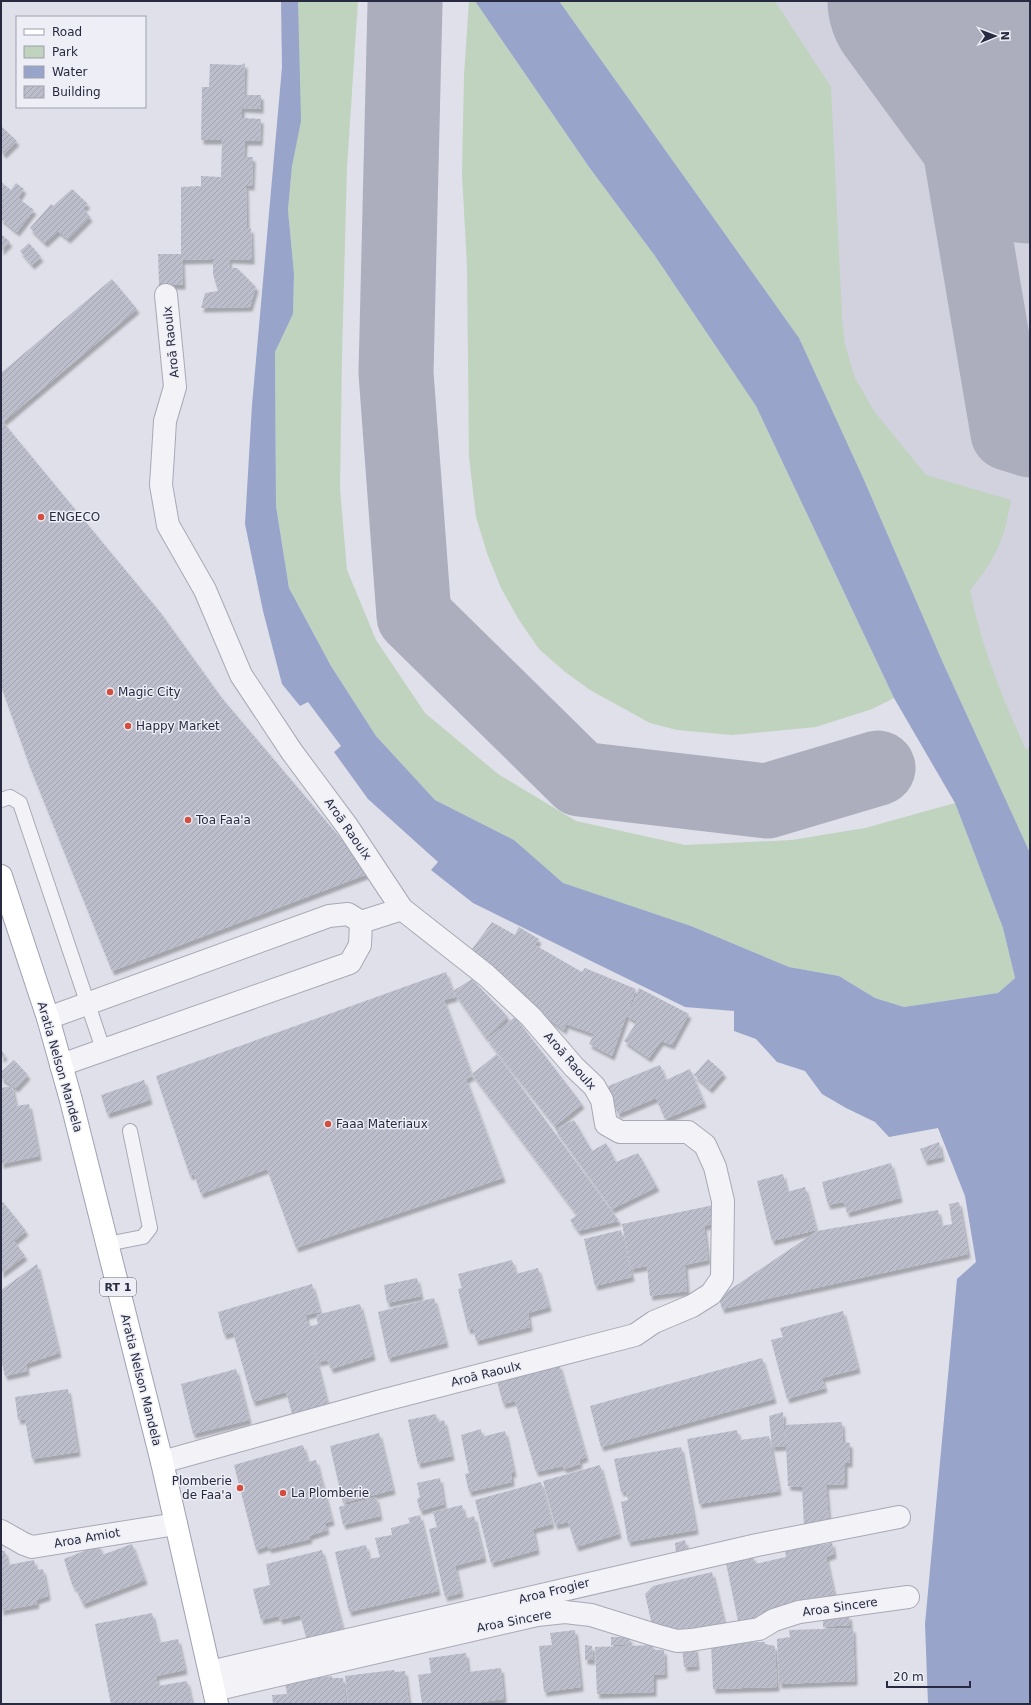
<svg xmlns="http://www.w3.org/2000/svg" width="1031" height="1705" font-family="'DejaVu Sans',sans-serif">
  <style>
    .built { fill: #d1d2de }
    .green { fill: #bfd3bf }
    .water { fill: #98a4ca }
    .lines { fill: none; stroke-linecap: round; stroke-linejoin: round }
    .taxiway { stroke: #acaebe; stroke-width: 75 }
    .runway { stroke: #acaebe; stroke-width: 187 }
    .building { fill: url(#building-hatch); filter: url(#shadow) }
    .lane-casing { stroke: #a8a9b6; stroke-width: 16 }
    .street-casing { stroke: #a8a9b6; stroke-width: 24 }
    .primary-casing { stroke: #9ea1b5; stroke-width: 24 }
    .lane { stroke: #f2f2f7; stroke-width: 14 }
    .street { stroke: #f2f2f7; stroke-width: 22 }
    .primary { stroke: #fff; stroke-width: 22 }
    .poi-dot { fill: #d34e3f; stroke: #eeeff6; stroke-width: 1.5 }
    .labels { text-anchor: middle; stroke-width: 3; stroke-linejoin: round; paint-order: stroke }
    .shield { fill: #eeeff6; stroke: #636577; stroke-width: 1 }
    .shield-label { font-size: 11px; font-weight: bold; fill: #272a40 }
    .street-label { font-size: 12px; fill: #272a40; stroke: #eeeff6 }
    .poi-label { font-size: 12px; fill: #272a40; stroke: #eeeff6; text-anchor: start }
  </style>
  <defs>
    <pattern id="building-hatch" width="6" height="6" patternUnits="userSpaceOnUse"><rect width="6" height="6" fill="#bcbecc"/><path d="M-1 1l2-2M0 6l6-6M5 7l2-2" fill="none" stroke="#a2a3b0"/></pattern>
    <filter id="shadow"><feDropShadow dx="2.5" dy="4.5" stdDeviation="1" flood-color="#0004"/></filter>
  </defs>
  <rect width="100%" height="100%" fill="#dfe0e9"/>
  <!-- built -->
  <path class="built" d="M559,1H1030V853L1023,838Z"/>
  <!-- green -->
  <path class="green" d="M298,1H358L347,167L342,357L340,489L347,570L376,640L425,713L498,774L576,821L685,845L792,840L865,828L955,803L1003,928L1015,978L998,993L904,1007L875,998L839,976L789,967L691,926L562,883L514,840L435,800L376,736L331,666L289,588L276,506L275,352L293,314L294,274L288,210L292,166Z
    M469,1H475L589,167L655,256L756,406L894,698L872,709L816,727L732,735L677,730L650,723L590,690L564,671L539,649L519,620L501,588L487,553L476,517L469,457L467,266L462,174L464,76Z
    M559,1H775L831,87L842,316L845,345L855,378L874,411L926,475L1011,500C1005,538 995,561 970,590C981,646 1003,699 1026,750L1030,746V853L943,663L864,480L799,338Z"/>
  <!-- water -->
  <path class="water" d="M281,1H298L301,121L292,166L288,210L294,274L293,314L275,352L276,506L289,588L331,666L376,736L435,800L514,840L563,883L691,926L789,967L839,976L875,998L904,1007L998,993L1015,978L1003,928L955,803L894,698L756,406L655,256L589,167L475,1H559L799,338L864,480L943,663L1030,853V1704H928L925,1624L957,1279L976,1262L965,1196L938,1128L889,1137L875,1122L846,1108L822,1094L805,1071L777,1062L756,1039L734,1031V1011L685,1007L473,903L431,870L438,862L368,799L334,752L341,746L308,702L300,706L282,684L263,611L245,524L252,405L282,67Z"/>
  <g class="lines">
    <!-- taxiway -->
    <path class="taxiway" d="M405,4L396,373L414,616L580,779L767,801L878,768
      M939,25L1008,433L1030,440
      M1000,108L1030,114"/>
    <!-- runway -->
    <path class="runway" d="M921,1L1030,150"/>
  </g>
  <!-- building -->
  <path class="building" d="M245,63L244,95H261V109L242,108V118L261,119L260,141H245L244,157H253L252,186L242,185L246,186L247,229L251,228L252,260L229,259L230,268H237L256,287L250,307L201,308L205,293L218,291L213,274V259L182,260L183,285H159L158,254H181V187L201,186V176L221,177L222,140H201L202,87H209L210,64L241,65Z
    M1,126L17,141L4,154L1,151Z
    M1,182L11,190L16,183L24,189L18,198L34,210L17,232L1,219Z
    M72,189L88,204L83,208L90,217L68,239L58,231L45,243L30,228L51,204L53,206Z
    M1,234L10,242L1,251Z
    M29,243L41,257L32,265L20,251Z
    M112,279L137,309L3,422L160,612L221,697L370,873L112,971L30,767L1,686V373Z
    M492,922L515,935L519,927L539,939L535,945L582,972L585,968L636,989L612,1056L589,1044L594,1034L566,1024L564,1030L528,1004L532,999L472,949Z
    M446,972L455,997L444,1000L472,1076L466,1079L503,1178L296,1248L267,1169L201,1194L194,1174L190,1176L156,1076Z
    M472,979L508,1017L486,1038L453,991Z
    M639,988L689,1014L672,1045L661,1041L649,1058L624,1041L637,1022L627,1016Z
    M515,1017L582,1104L555,1126L487,1039Z
    M1,1049L5,1056L1,1058Z
    M497,1054L619,1221L578,1231L570,1220L577,1215L472,1074Z
    M708,1059L724,1073L710,1089L694,1075Z
    M14,1060L28,1075L16,1088L1,1078V1072Z
    M660,1065L666,1080L690,1069L704,1103L665,1119L656,1098L618,1114L606,1087Z
    M144,1080L150,1100L107,1114L101,1095Z
    M12,1086L16,1106L29,1104L39,1156L1,1164V1088Z
    M574,1120L592,1151L606,1143L616,1162L638,1153L657,1187L612,1209L555,1129Z
    M939,1142L942,1157L925,1161L920,1149Z
    M891,1163L900,1198L847,1213L844,1202L828,1205L822,1182Z
    M783,1174L787,1192L805,1187L816,1230L772,1241L757,1181Z
    M3,1202L26,1231L14,1241L25,1256L1,1274V1204Z
    M959,1202L968,1254L722,1309L719,1297L817,1231L938,1210L941,1226L952,1224L949,1204Z
    M714,1205L718,1223L704,1226L708,1260L685,1265L687,1291L650,1296L647,1266L631,1269L622,1224Z
    M621,1230L632,1277L595,1286L584,1239Z
    M512,1260L516,1274L538,1268L549,1307L528,1313L530,1327L476,1341L473,1328L468,1330L458,1289L462,1288L458,1274Z
    M37,1264L59,1353L26,1364L27,1371L5,1376L1,1359V1290Z
    M417,1278L421,1296L387,1303L384,1285Z
    M312,1284L320,1312L306,1315L308,1327L318,1324L316,1315L360,1304L373,1356L331,1369L327,1360L318,1362L311,1340L329,1410L294,1420L286,1392L253,1402L233,1332L224,1335L218,1312Z
    M434,1298L446,1343L388,1358L378,1312Z
    M843,1311L858,1369L822,1378L825,1388L787,1399L771,1340L783,1337L780,1328Z
    M762,1358L774,1399L601,1447L590,1406Z
    M559,1364L586,1457L579,1460L580,1464L564,1469L563,1466L536,1472L515,1401L503,1404L497,1381Z
    M236,1369L249,1420L193,1434L181,1384Z
    M68,1389L78,1452L32,1459L25,1419L18,1420L15,1397Z
    M783,1412L785,1446L772,1447L769,1416Z
    M436,1414L437,1422L444,1420L452,1456L418,1464L408,1420Z
    M842,1422L843,1442L850,1443V1463H845V1484L826,1485L829,1523L804,1527L802,1487L788,1486L785,1425Z
    M481,1429L482,1437L505,1431L514,1473H511L512,1482L469,1492L465,1474L469,1473L461,1435Z
    M737,1430L740,1440L769,1436L779,1491L699,1504L687,1439Z
    M379,1433L393,1490L343,1503L330,1446Z
    M303,1445L308,1462L316,1460L332,1521L325,1523L327,1530L309,1536L310,1539L269,1549L268,1546L256,1550L234,1465Z
    M681,1447L696,1530L628,1542L621,1502L628,1500L626,1491L621,1492L614,1459Z
    M600,1465L619,1534L576,1547L568,1522L555,1525L543,1481Z
    M440,1478L444,1504L420,1511L417,1499L420,1497L417,1483Z
    M541,1482L552,1524L533,1529L537,1550L491,1563L475,1500Z
    M376,1497L380,1516L343,1525L339,1507Z
    M462,1505L465,1519L474,1516L484,1558L455,1566L461,1593L445,1597L429,1529L437,1527L433,1512Z
    M420,1515L438,1591L349,1612L335,1552L366,1545L369,1559L380,1557L375,1538L392,1535L391,1528L410,1523L408,1518Z
    M685,1540L687,1550L676,1553L675,1543Z
    M822,1540L823,1545L832,1542L834,1554L826,1557L834,1594L762,1611L764,1620L739,1626L726,1563L753,1556L755,1564L786,1557L785,1549Z
    M132,1544L145,1580L83,1604L75,1587H73L64,1559L99,1545L102,1555Z
    M322,1550L344,1634L308,1644L300,1615L280,1620L279,1616L261,1620L253,1589L270,1585L266,1564Z
    M1,1551H5L8,1565L34,1560L36,1570L43,1569L48,1596L36,1600L37,1604L1,1611Z
    M712,1572L724,1622L670,1635L653,1629L645,1594L653,1586Z
    M152,1613L159,1643L178,1639L185,1670L156,1676L158,1686L187,1681L192,1704H111L95,1624Z
    M849,1615L850,1625L823,1627V1617Z
    M853,1628L855,1681L779,1684L777,1639L790,1637L789,1630Z
    M575,1630L581,1687L544,1692L539,1646L552,1645L550,1633Z
    M611,1637H629L630,1644L611,1645Z
    M765,1642V1644L775,1646L777,1687L713,1689L711,1643Z
    M585,1645L592,1646L593,1660H585Z
    M653,1645L654,1650H664L665,1674L654,1675V1692L597,1694L595,1647Z
    M695,1647L697,1666L684,1667L682,1648Z
    M466,1653L468,1672L501,1668L504,1699L467,1704H422L418,1675L431,1673L429,1658Z
    M394,1670L395,1672L405,1671L409,1704H348L345,1676Z
    M332,1676V1678H343L346,1704H273L272,1695L287,1694L285,1681Z"/>
  <g class="lines">
    <!-- lane casing -->
    <g class="lane-casing">
      <path id="lane" d="M1,800L10,797L20,803L103,1049
        M107,1244L143,1237L150,1228L130,1131"/>
    </g>
    <!-- street casing -->
    <g class="street-casing">
      <path id="street" d="M361,922L402,909
        M48,1018L329,916L348,914L361,922
        M61,1065L350,963L360,945L361,922
        M162,1462L377,1402L635,1335L654,1322L692,1306L711,1294L722,1278L723,1201L715,1167L705,1145L688,1132H620L606,1124L602,1100L594,1086L574,1067L531,1017L486,975L402,909L347,826L292,752L241,675L205,590L168,525L161,485L163,454L165,421L175,387L166,295
        M1,1531L24,1544L32,1547L176,1524
        M210,1672L757,1545L899,1517
        M214,1690L537,1615L565,1612L591,1615L655,1635L677,1641L691,1640L759,1629L774,1620L799,1612L908,1597"/>
    </g>
    <!-- primary casing -->
    <g class="primary-casing">
      <path id="primary" d="M1,876L48,1018L71,1100L162,1462L217,1704"/>
    </g>
    <!-- lane -->
    <use href="#lane" class="lane"/>
    <!-- street -->
    <use href="#street" class="street"/>
    <!-- primary -->
    <use href="#primary" class="primary"/>
  </g>
  <!-- markers -->
  <g class="poi-dot">
    <circle cx="41" cy="517" r="4"/>
    <circle cx="110" cy="692" r="4"/>
    <circle cx="128" cy="726" r="4"/>
    <circle cx="188" cy="820" r="4"/>
    <circle cx="328" cy="1124" r="4"/>
    <circle cx="240" cy="1488" r="4"/>
    <circle cx="283" cy="1493" r="4"/>
  </g>
  <g class="labels">
    <!-- shield labels -->
    <rect class="shield" x="100" y="1278" width="36" height="18" rx="3"/>
    <g class="shield-label">
      <text x="118" y="1291">RT 1</text>
    </g>
    <!-- street labels -->
    <g class="street-label">
      <text transform="translate(171 342) rotate(-96)" y="4">Aroā Raoulx</text>
      <text transform="translate(348 829) rotate(55)" y="4">Aroā Raoulx</text>
      <text transform="translate(570 1061) rotate(49)" y="4">Aroā Raoulx</text>
      <text transform="translate(60 1067) rotate(74)" y="4">Aratia Nelson Mandela</text>
      <text transform="translate(486 1374) rotate(-14)" y="4">Aroā Raoulx</text>
      <text transform="translate(141 1380) rotate(76)" y="4">Aratia Nelson Mandela</text>
      <text transform="translate(87 1538) rotate(-10)" y="4">Aroa Amiot</text>
      <text transform="translate(554 1591) rotate(-14)" y="4">Aroa Frogier</text>
      <text transform="translate(840 1607) rotate(-8)" y="4">Aroa Sincere</text>
      <text transform="translate(514 1621) rotate(-11)" y="4">Aroa Sincere</text>
    </g>
    <!-- poi labels -->
    <g class="poi-label">
      <text x="49" y="521">ENGECO</text>
      <text x="118" y="696">Magic City</text>
      <text x="136" y="730">Happy Market</text>
      <text x="196" y="824">Toa Faa'a</text>
      <text x="336" y="1128">Faaa Materiaux</text>
      <text x="232" y="1485" text-anchor="end">Plomberie<tspan x="232" dy="14">de Faa'a</tspan></text>
      <text x="291" y="1497">La Plomberie</text>
    </g>
  </g>
  <!-- border -->
  <rect width="1031" height="1705" fill="none" stroke="#272a40" stroke-width="4"/>
  <!-- legend -->
  <rect x="16" y="16" width="130" height="92" fill="#eeeff6" stroke="#9ea0ad"/>
  <rect x="24" y="29" width="20" height="6" fill="#ffffff" stroke="#9ea0ad"/>
  <text x="52" y="36" font-size="12" fill="#272a40">Road</text>
  <rect x="24" y="46" width="20" height="12" fill="#bfd3bf" stroke="#9ea0ad"/>
  <text x="52" y="56" font-size="12" fill="#272a40">Park</text>
  <rect x="24" y="66" width="20" height="12" fill="#98a4ca" stroke="#9ea0ad"/>
  <text x="52" y="76" font-size="12" fill="#272a40">Water</text>
  <rect x="24" y="86" width="20" height="12" fill="url(#building-hatch)" stroke="#9ea0ad"/>
  <text x="52" y="96" font-size="12" fill="#272a40">Building</text>
  <!-- north arrow -->
  <g transform="translate(995 36) rotate(89)" stroke="#eeeff6" stroke-width="3" paint-order="stroke">
  <path d="M0-3L7 15L0 10L-7 15Z" fill="#272a40"/>
  <text y="-6" font-size="11" font-weight="bold" text-anchor="middle" fill="#272a40">N</text>
  </g>
  <!-- scale -->
  <path d="M887 1681v6h83v-6" fill="none" stroke="#272a40" stroke-width="2"/>
  <text x="893" y="1681" font-size="12" fill="#272a40" stroke="#eeeff6" stroke-width="3" paint-order="stroke">20 m</text>
</svg>
